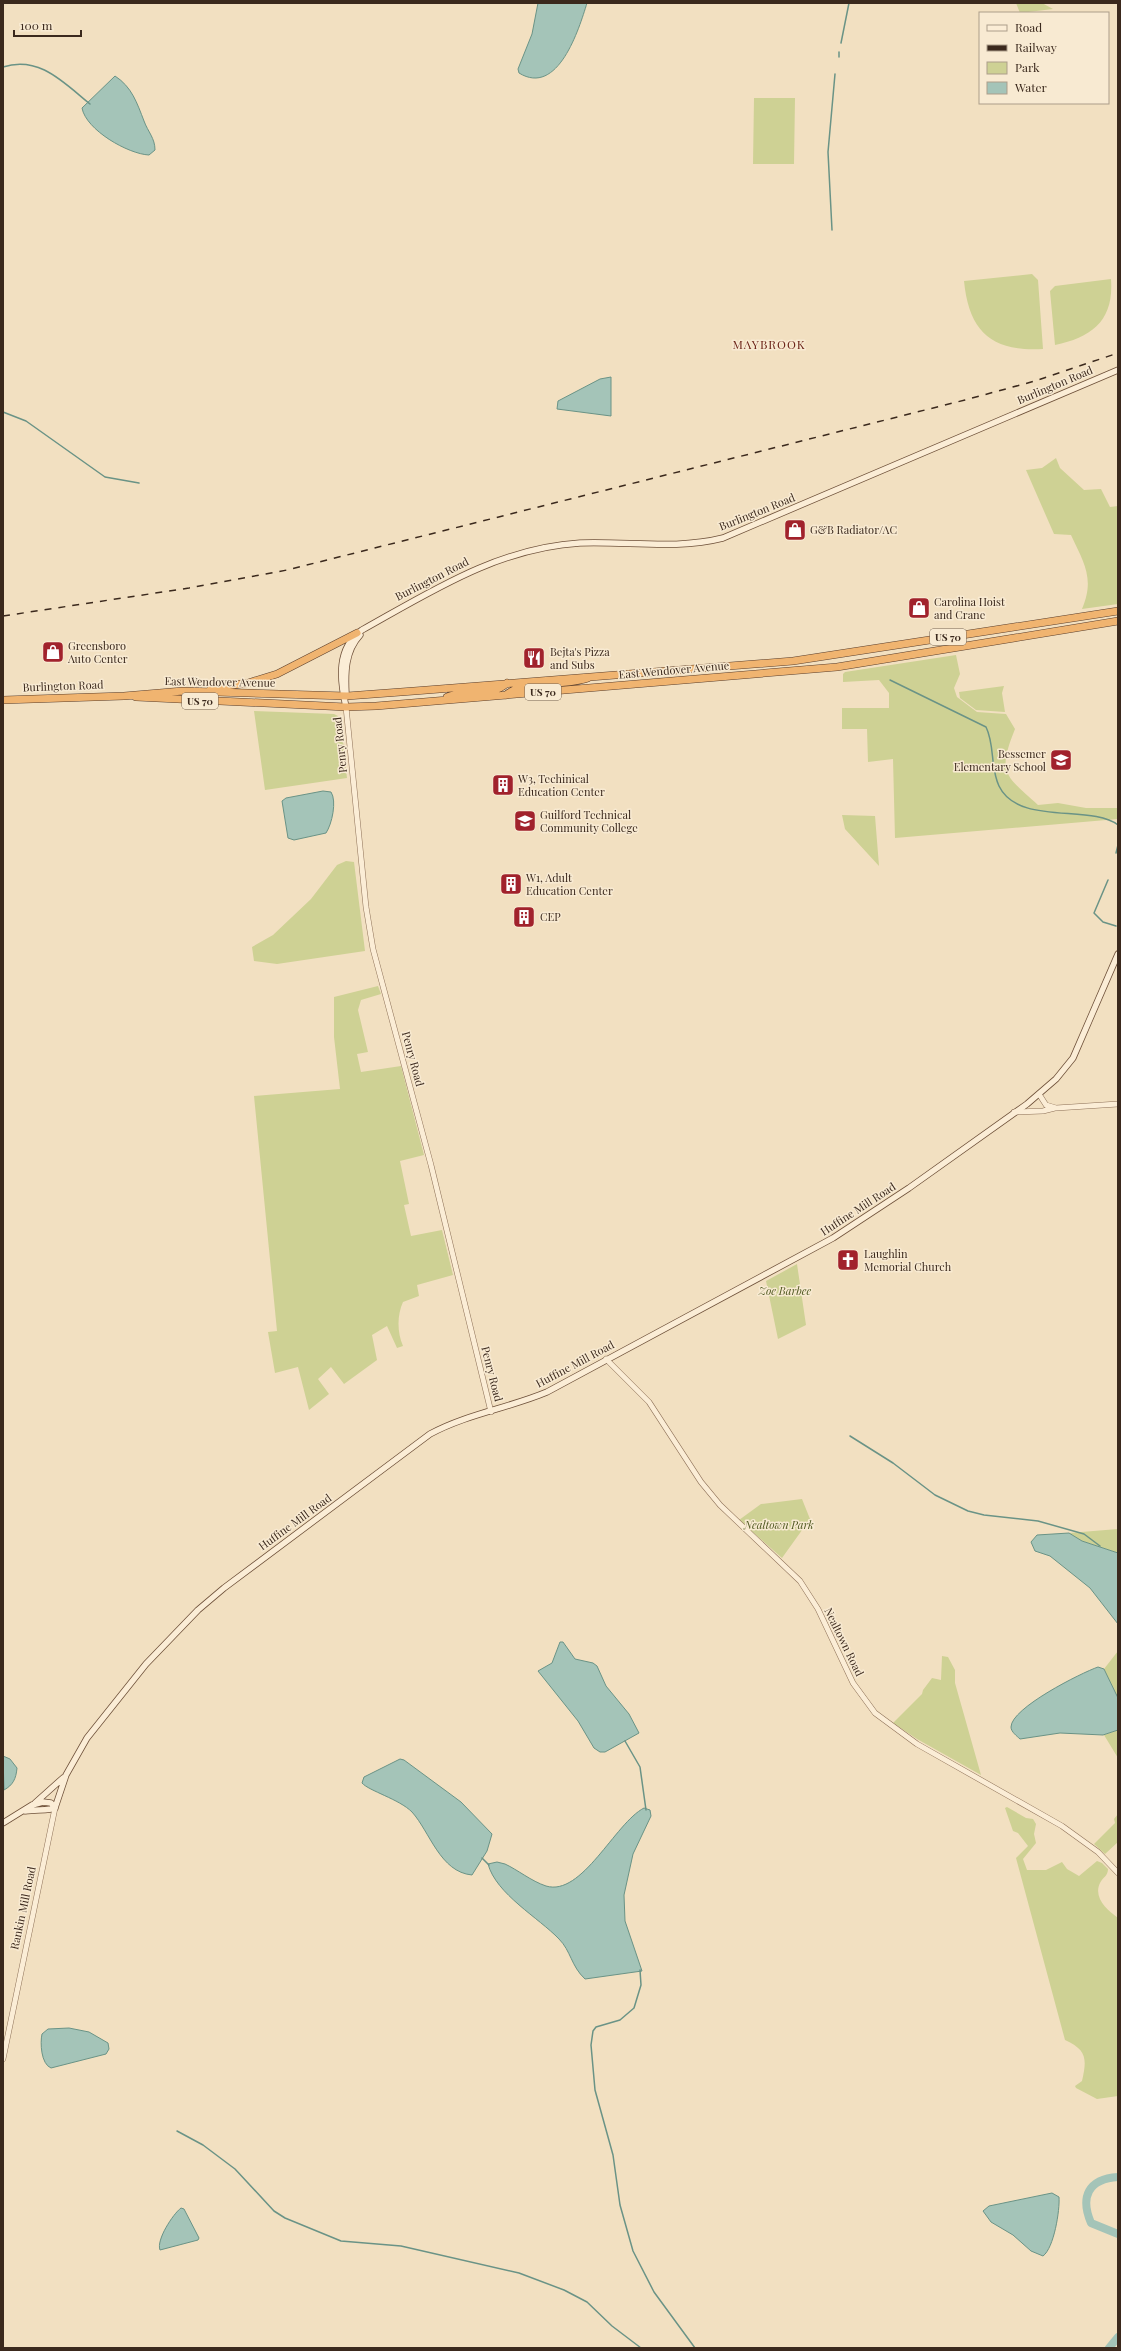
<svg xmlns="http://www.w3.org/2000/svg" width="1121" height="2351" font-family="'Playfair Display',serif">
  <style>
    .green { fill: #ced194 }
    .water { fill: #a4c4b8; stroke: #6a9386 }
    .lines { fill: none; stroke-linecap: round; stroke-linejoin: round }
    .stream { stroke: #6a9386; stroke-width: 1.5 }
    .river { stroke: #a4c4b8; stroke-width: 8 }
    .tertiary-casing { stroke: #8d7057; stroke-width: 6 }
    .secondary-casing { stroke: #6f513a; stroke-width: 7 }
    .trunk-casing { stroke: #5a3e2c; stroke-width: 8 }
    .tertiary { stroke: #fbedd6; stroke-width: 5 }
    .secondary { stroke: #fbedd6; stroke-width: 5.5 }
    .trunk { stroke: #f0b470; stroke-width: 7 }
    .rail { stroke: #3b291d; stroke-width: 1.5; stroke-dasharray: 7 7; stroke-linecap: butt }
    .labels { text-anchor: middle; stroke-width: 3; stroke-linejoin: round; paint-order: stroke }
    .shield { fill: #f8ead2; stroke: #746353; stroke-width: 1 }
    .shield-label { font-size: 10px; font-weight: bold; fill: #3b291d }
    .street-label { font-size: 11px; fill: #3b291d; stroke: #f8ead2 }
    .poi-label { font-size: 11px; fill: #3b291d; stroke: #f8ead2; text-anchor: start }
    .park-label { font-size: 11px; font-style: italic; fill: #505921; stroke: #f8ead2 }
    .neighbourhood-label { font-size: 12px; letter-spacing: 1px; fill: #6c2418; stroke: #f8ead2 }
  </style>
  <rect width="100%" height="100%" fill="#f2e0c1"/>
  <!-- green -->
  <path class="green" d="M1016,3H1042L1053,9L1020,13Z
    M754,98H795L794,164H753Z
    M1032,274L1038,280L1043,349C992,352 969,332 964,281Z
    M1111,279C1114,320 1093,337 1055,345L1050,291L1055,286Z
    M1056,458L1060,468L1084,490L1101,489L1110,507L1118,506V604L1082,609C1095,579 1084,563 1071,535L1054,534L1026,470L1042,468Z
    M956,655L960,674L954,688L957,697L977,712L1006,714L1015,729C997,774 1005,775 1038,805L1058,803L1086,808H1118V819L895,838L893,759L868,762L867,729H842V708H889V693L879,680L843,682V674L845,672Z
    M1004,686L1002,693L1005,712L976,710L960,698L959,692Z
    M254,711L334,714L338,716L342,732L347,778L265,790Z
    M842,815L875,816L879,866L845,829Z
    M346,861L354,862L365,951L277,964L254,961L252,947L273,935L311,899L337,865Z
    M378,986L381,994L361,1000L358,1010L368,1052L357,1054L361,1072L401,1066L424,1155L400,1161L409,1204L404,1205L411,1236L442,1230L453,1275L417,1285L419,1296L403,1302C397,1315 397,1332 403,1346L397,1348L387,1326L372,1335L377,1360L344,1384L331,1367L318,1379L329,1394L309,1410L298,1367L275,1373L268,1332L277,1331L254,1096L340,1089L334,1037V997Z
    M797,1264L806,1325L778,1339L766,1281Z
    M802,1499L810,1519L782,1558L739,1520L761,1504Z
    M1118,1529V1553L1082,1541L1069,1533Z
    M1118,1651V1698L1104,1669Z
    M942,1656L948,1657L955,1670V1683L981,1775L917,1739L893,1723L922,1694L923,1690L932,1678L941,1680Z
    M1118,1730V1758L1104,1735Z
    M1007,1807L1026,1818L1033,1819L1036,1824L1034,1834L1036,1843L1023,1859L1027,1870H1046L1062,1862L1067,1869L1079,1876L1097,1861L1102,1863L1108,1869C1108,1876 1103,1877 1100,1883C1093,1898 1107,1910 1118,1918V2096L1097,2099L1076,2088L1075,2086L1082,2081C1087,2059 1087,2050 1065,2040L1016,1858L1028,1846L1018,1833L1013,1831L1005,1808Z
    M1118,1814V1842L1105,1854L1094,1844L1115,1823L1114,1819Z"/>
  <!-- water -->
  <path class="water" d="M538,3H587C579,29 558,97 519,73L518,69L532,34Z
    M115,76C132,87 137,103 144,121C148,132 155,138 155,150L149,155C128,154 86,130 82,108Z
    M611,377V416L557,409L558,401L600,379Z
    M323,791L331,792C337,801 332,824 326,833L294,840L288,838L282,801L286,798Z
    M1069,1533L1082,1541L1118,1553V1624L1090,1588L1050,1556L1035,1551L1031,1542L1037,1535Z
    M560,1642H563L575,1659L593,1663L597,1666L606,1686L629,1714L639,1733L605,1752H600L594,1748L578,1721L538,1671L552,1663Z
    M1098,1667L1104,1669L1118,1698V1730L1103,1735L1060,1733L1020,1739C1017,1736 1011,1732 1011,1727C1011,1708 1081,1673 1098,1667Z
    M3,1756L10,1759L17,1768C16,1779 13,1785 4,1790Z
    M400,1759L404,1760L461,1802L492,1834L487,1851L472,1875C440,1872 430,1832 412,1812C399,1799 369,1791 362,1783L364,1777Z
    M644,1808L650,1810L651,1816L633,1854L624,1895L625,1921L642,1971L585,1979C571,1966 571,1951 559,1939C539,1918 496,1894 488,1864L497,1862L505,1864C518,1870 531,1881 546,1886C582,1897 615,1823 644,1808Z
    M69,2028L89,2032L108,2043L109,2049L106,2054L51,2068C41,2064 40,2043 42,2034L48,2029Z
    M1052,2193L1059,2197C1060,2210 1054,2248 1043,2256L1031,2251L1013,2235L991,2222L983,2211L989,2206Z
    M181,2208L184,2209L199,2238L198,2240L160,2250C156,2240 173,2214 181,2208Z"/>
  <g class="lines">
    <!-- stream -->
    <path class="stream" d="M841,43L849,3
      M839,57V52
      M3,67C39,55 64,83 90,104
      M832,230L828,152L835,74
      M3,412L26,421L105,477L139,483
      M890,680L986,727C995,745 990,767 999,786C1018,826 1091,804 1118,825
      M1116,853L1118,845
      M1108,880L1094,913L1103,922L1116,926
      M850,1436L893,1463L935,1495L968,1511L984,1515L1038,1521L1084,1534L1100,1546
      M625,1741L640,1767L646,1810
      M482,1858L489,1865
      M640,1970L641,1985L634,2008L620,2020L596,2027L593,2031L591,2045L595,2090L613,2155L620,2205L633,2251L654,2292L695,2348
      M177,2131L203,2145L235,2169L274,2211L285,2218L341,2241L401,2246L519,2273L564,2290L587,2302L612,2326L641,2348"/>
    <!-- river -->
    <path class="river" d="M1118,2177C1088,2179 1080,2197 1091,2223L1118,2234
      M1109,2348L1118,2337"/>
    <!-- tertiary casing -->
    <g class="tertiary-casing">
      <path id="tertiary" d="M346,707L366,907L373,949L431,1165L491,1412
        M1039,1094L1046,1105L1056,1108L1118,1104
        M1014,1112L1043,1111L1055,1108
        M606,1359L649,1402L701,1482L720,1505L800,1581L818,1609L853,1683L875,1713L917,1744L1062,1826L1098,1852L1118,1873
        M3,2059L55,1808"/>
    </g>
    <!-- secondary casing -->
    <g class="secondary-casing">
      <path id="secondary" d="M346,693C345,673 345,651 360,635
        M346,707C340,680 336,648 362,630C432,591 498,548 580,543C628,541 676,550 723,538L1118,370
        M35,1803L63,1778
        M55,1808L66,1775L87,1738L146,1664L198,1610L224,1588L430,1434C467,1414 509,1408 547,1392L833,1238L909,1188L1027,1104L1056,1079L1073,1058L1118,954
        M25,1811C34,1809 49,1811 55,1808
        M3,1823L32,1805L43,1802L51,1803L55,1808"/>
    </g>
    <!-- trunk casing -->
    <g class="trunk-casing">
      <path id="trunk" d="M211,688L248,683L277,674L357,633
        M506,695C525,679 564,687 588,678
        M136,697L346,707L376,706L837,667L1118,621
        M447,697C465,690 493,697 507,683
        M3,700L124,696L183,691L347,696L414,691L793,661L1118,611"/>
    </g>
    <!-- tertiary -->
    <use href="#tertiary" class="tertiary"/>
    <!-- secondary -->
    <use href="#secondary" class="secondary"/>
    <!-- trunk -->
    <use href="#trunk" class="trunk"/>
    <!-- rail -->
    <path class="rail" d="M3,616L189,588L287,570L965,400L1035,381L1118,353"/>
  </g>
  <!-- icons -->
  <defs>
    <g id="shop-square" transform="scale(1.15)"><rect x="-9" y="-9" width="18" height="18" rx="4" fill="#a1222c" stroke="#f8ead2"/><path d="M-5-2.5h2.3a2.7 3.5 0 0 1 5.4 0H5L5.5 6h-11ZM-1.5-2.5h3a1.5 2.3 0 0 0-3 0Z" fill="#fff"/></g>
    <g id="restaurant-square" transform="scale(1.15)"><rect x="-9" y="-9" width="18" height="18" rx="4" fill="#a1222c" stroke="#f8ead2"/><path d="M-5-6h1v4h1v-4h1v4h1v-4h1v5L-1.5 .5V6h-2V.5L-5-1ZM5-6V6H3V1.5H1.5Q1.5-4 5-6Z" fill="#fff"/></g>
    <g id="school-square" transform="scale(1.15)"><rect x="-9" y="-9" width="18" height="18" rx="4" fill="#a1222c" stroke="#f8ead2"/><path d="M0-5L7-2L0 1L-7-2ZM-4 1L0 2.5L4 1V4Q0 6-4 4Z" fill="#fff"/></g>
    <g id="building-square" transform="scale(1.15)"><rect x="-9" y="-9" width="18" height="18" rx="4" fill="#a1222c" stroke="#f8ead2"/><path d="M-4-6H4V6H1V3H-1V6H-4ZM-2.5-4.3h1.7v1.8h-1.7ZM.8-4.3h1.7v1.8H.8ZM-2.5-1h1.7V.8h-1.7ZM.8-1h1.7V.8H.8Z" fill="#fff"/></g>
    <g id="university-square" transform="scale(1.15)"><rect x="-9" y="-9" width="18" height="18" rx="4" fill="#a1222c" stroke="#f8ead2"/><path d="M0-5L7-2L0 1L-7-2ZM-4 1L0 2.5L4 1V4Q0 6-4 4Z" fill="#fff"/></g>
    <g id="church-square" transform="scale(1.15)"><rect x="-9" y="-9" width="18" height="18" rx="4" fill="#a1222c" stroke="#f8ead2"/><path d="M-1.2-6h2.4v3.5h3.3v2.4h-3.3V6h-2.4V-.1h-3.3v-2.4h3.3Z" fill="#fff"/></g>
  </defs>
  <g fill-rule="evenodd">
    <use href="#shop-square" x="795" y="530"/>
    <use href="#shop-square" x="919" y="608"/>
    <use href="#shop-square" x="53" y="652"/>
    <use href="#restaurant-square" x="534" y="658"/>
    <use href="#school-square" x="1061" y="760"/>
    <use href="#building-square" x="503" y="785"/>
    <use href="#university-square" x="525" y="821"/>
    <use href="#building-square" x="511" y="884"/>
    <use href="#building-square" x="524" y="917"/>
    <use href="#church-square" x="848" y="1260"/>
  </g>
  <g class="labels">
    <!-- shield labels -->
    <g class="shield">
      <rect x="930" y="629" width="36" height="16" rx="3"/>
      <rect x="525" y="684" width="36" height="16" rx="3"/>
      <rect x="182" y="693" width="36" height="16" rx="3"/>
    </g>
    <g class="shield-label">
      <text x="948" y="641">US 70</text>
      <text x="543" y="696">US 70</text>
      <text x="200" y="705">US 70</text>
    </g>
    <!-- street labels -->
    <g class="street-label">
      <text transform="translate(1055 385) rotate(-23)" y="4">Burlington Road</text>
      <text transform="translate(757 512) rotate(-22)" y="4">Burlington Road</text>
      <text transform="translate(432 579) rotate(-27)" y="4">Burlington Road</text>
      <text transform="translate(674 670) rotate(-5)" y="4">East Wendover Avenue</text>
      <text transform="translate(220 682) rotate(1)" y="4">East Wendover Avenue</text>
      <text transform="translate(63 686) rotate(-2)" y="4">Burlington Road</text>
      <text transform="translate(340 745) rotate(-96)" y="4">Penry Road</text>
      <text transform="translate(413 1059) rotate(75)" y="4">Penry Road</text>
      <text transform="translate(858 1209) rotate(-33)" y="4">Huffine Mill Road</text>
      <text transform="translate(575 1364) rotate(-28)" y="4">Huffine Mill Road</text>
      <text transform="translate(492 1374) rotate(76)" y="4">Penry Road</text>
      <text transform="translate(295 1522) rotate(-36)" y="4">Huffine Mill Road</text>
      <text transform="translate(844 1642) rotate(64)" y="4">Nealtown Road</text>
      <text transform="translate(23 1908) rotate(-78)" y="4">Rankin Mill Road</text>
    </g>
    <!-- poi labels -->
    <g class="poi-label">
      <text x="810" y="534">G&amp;B Radiator/AC</text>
      <text x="934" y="606">Carolina Hoist<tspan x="934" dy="13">and Crane</tspan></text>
      <text x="68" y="650">Greensboro<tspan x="68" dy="13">Auto Center</tspan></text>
      <text x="550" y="656">Bejta's Pizza<tspan x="550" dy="13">and Subs</tspan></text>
      <text x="1046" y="758" text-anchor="end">Bessemer<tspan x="1046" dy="13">Elementary School</tspan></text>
      <text x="518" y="783">W3, Techinical<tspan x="518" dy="13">Education Center</tspan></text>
      <text x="540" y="819">Guilford Technical<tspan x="540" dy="13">Community College</tspan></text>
      <text x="526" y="882">W1, Adult<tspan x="526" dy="13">Education Center</tspan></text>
      <text x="540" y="921">CEP</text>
      <text x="864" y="1258">Laughlin<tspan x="864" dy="13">Memorial Church</tspan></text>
    </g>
    <!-- park labels -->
    <g class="park-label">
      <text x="785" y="1295">Zoe Barbee</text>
      <text x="779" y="1529">Nealtown Park</text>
    </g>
    <!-- neighbourhood labels -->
    <g class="neighbourhood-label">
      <text x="769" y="349">MAYBROOK</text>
    </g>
  </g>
  <!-- border -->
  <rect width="1121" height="2351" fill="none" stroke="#3b291d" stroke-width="8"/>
  <!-- legend -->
  <rect x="979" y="12" width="130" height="92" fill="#f8ead2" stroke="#ac9d8a"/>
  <rect x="987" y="25" width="20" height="6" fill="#fbedd6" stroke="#ac9d8a"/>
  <text x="1015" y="32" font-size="12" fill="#3b291d">Road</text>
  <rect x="987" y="45" width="20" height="6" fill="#3b291d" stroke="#ac9d8a"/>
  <text x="1015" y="52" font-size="12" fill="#3b291d">Railway</text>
  <rect x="987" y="62" width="20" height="12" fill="#ced194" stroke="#ac9d8a"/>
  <text x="1015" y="72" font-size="12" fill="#3b291d">Park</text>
  <rect x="987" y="82" width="20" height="12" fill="#a4c4b8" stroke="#ac9d8a"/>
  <text x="1015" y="92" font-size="12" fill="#3b291d">Water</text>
  <!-- scale -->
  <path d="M14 30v6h67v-6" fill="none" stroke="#3b291d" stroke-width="2"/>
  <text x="20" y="30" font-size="12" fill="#3b291d" stroke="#f8ead2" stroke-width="3" paint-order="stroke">100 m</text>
</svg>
